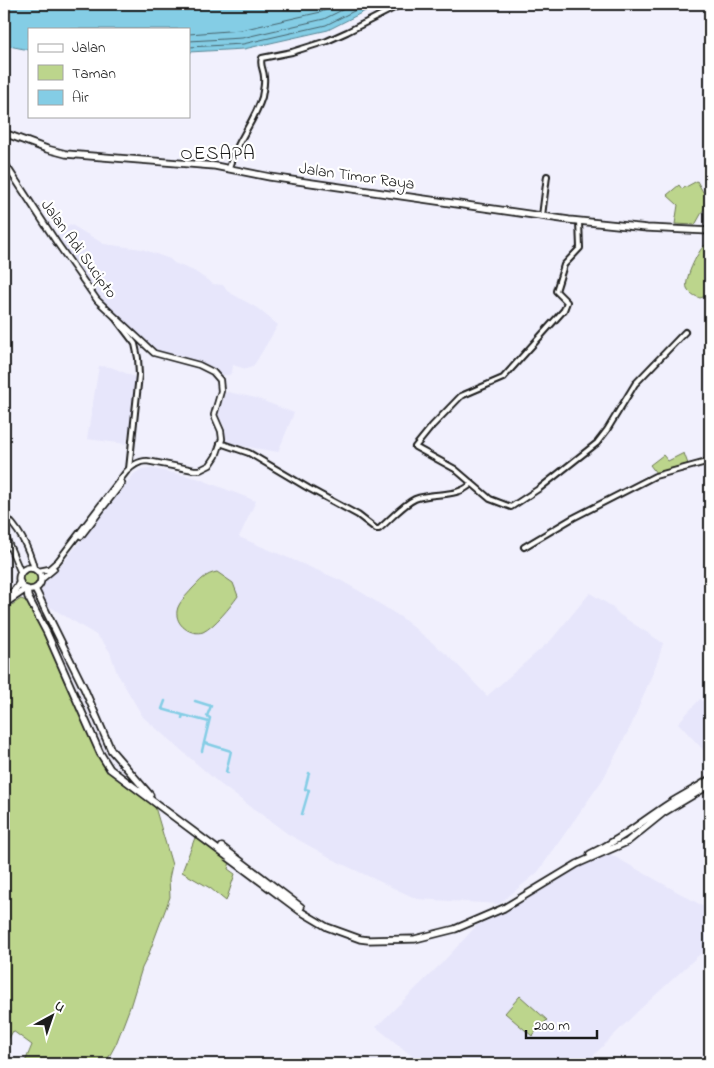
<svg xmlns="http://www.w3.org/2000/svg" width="714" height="1068" font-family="'Indie Flower',sans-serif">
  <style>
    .built { fill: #e7e6fb }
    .green { fill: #bcd58c; stroke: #6c7854 }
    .water { fill: #84cde5; stroke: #5a8695 }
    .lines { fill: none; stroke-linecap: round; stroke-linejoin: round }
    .shore { stroke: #46636c; stroke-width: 1 }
    .canal { stroke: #84cde5; stroke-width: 2.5 }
    .tertiary-casing { stroke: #1c1c1c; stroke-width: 8 }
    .secondary-casing { stroke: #1c1c1c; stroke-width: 8 }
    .trunk-casing { stroke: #1c1c1c; stroke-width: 9 }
    .tertiary { stroke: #fff; stroke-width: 4 }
    .secondary { stroke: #fff; stroke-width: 4.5 }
    .trunk { stroke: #fff; stroke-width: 5.5 }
    .labels { text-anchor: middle; stroke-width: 4.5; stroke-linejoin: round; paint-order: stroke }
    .street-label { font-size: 16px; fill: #1c1c1c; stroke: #fff }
    .quarter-label { font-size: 19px; letter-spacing: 1px; fill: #1c1c1c; stroke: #fff }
  </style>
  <rect width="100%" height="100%" fill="#f1f0fd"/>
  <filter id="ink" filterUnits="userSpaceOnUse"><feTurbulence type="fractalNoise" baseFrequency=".02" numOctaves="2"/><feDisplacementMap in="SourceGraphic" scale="10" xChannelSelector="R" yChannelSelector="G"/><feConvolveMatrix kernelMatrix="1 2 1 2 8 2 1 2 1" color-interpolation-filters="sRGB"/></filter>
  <g filter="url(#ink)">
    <!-- built -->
    <path class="built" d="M70,224L104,244L142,249L170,259L174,263L194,271L213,284L223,285L227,291L257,308L278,325L256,362L252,367L246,369L233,365L232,372L229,375H221L210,366L199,362L160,353L151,347L102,300L71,261L55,237Z
      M99,366L111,367L137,378V383L132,420L126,444L87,439Z
      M228,392L256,398L294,413L278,452L224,443L225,428L218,414L225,393Z
      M149,468L197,478L256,501L239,537L340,580L361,592L402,618L451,658L487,696L551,640L590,593L611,606L620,615L663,643L658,660L631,726L603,779L538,872L499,904L417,899L340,863L288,834L220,784L143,717L117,673L110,652L103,642L96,635L47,605L39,594L43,582L58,569L134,474L142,469Z
      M700,699L710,706V757L678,723Z
      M608,853L710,910V945L638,1011L585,1064H422L376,1027L442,963L478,924L511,907L564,873Z"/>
    <!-- green -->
    <path class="green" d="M697,181L703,192L710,196V198L695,225L675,224L678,205L667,195L679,185L682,189Z
      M710,243V295L700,298C695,296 690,294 687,288C684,280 697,253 703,247C706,244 707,244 710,243Z
      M684,453L688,464L656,473L650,465L663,455L668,461Z
      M22 578a8 8 0 1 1 16 0a8 8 0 1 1-16 0Z
      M217,572L233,583L238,596C231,606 214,627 203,632C191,636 175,625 177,611C178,603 187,595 192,589C200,581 205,574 217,572Z
      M21,599L26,601L43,631L67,688L87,728L97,754L107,769L155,807L172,865L169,879L170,897L148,956L142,968L130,1007L116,1044L105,1064H30L25,1062L32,1045L13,1031L5,1045L4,1044V610Z
      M196,835L230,862L228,869L235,874L226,901L210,888L182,872Z
      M520,996L547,1020L532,1036L505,1013Z"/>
    <!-- water -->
    <path class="water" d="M4,4H379L328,30L244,49L189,52V29H29V50L4,45Z"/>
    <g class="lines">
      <!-- shore -->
      <path class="shore" d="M189,34L241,30L321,12L338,4
        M189,41L242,38L324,19L354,4
        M189,47L243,44L326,25L368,4"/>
      <!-- canal -->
      <path class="canal" d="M165,701L162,709L183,715
        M195,701L211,706L207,716L210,718L202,751
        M182,718L183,715L209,722
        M205,743L231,751L226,772L228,773
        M302,814L309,790L305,789L309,773"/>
      <!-- tertiary casing -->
      <g class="tertiary-casing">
        <path id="tertiary" d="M229,168C236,141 254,123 262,97C263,90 265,84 264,77C264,70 259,64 262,58L292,52L327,41L347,32L402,4
          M542,216L547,176
          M579,221L580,248L564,265L556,291L567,302L564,310L503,378L461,396L432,426L415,447L455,469L490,499L511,507L540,488L597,443L607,430L635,384L685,332
          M116,319L135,344L138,358L139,375L129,469
          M220,443L249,453L308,488L358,515L376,529H379C390,520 402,505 415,499C433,492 457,498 471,484
          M524,547L573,518L655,476L710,461"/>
      </g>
      <!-- secondary casing -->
      <g class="secondary-casing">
        <path id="secondary" d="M4,162L57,243L97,300L154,353L199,365L213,372L220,380L221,391L214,415L221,431L222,439L216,456L210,465L200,470H194L147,461C138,461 132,466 126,472L58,561L49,569L39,571
          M4,515C19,529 29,549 34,568
          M4,533L21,573
          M81,536L122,483
          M42,579L54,569"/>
      </g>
      <!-- trunk casing -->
      <g class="trunk-casing">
        <path id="trunk" d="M4,133L47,149L66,154L215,166L270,177L569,220L647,228L710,231
          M19 579a11 11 0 1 1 22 0a11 11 0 1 1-22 0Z
          M27,589L28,597L47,633L100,753L110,769L300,911L327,927L360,939L368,940L415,939L455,929L504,908L577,864L627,842L663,813L710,785
          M35,589L84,688L111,750L150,795
          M4,599L15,590L20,582
          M4,604L26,589
          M222,847L301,907
          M590,854C622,839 642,821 670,803C683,795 697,788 710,779"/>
      </g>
      <!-- tertiary -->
      <use href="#tertiary" class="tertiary"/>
      <!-- secondary -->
      <use href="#secondary" class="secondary"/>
      <!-- trunk -->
      <use href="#trunk" class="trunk"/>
    </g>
  </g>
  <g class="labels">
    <!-- street labels -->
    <g class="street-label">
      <text transform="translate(357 175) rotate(8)" y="6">Jalan Timor Raya</text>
      <text transform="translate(80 248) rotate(54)" y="6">Jalan Adi Sucipto</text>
    </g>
    <!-- quarter labels -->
    <g class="quarter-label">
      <text x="218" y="159">OESAPA</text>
    </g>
  </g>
  <!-- margin -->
  <rect width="714" height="1068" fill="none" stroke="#fff" stroke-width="20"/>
  <rect x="10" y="10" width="694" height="1048" fill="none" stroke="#1c1c1c" stroke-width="2" filter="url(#ink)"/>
  <!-- legend -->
  <rect x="28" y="28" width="162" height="90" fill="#ffffff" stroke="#a4a4a4"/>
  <rect x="38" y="44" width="25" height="8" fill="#ffffff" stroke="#a4a4a4"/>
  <text x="72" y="52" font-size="15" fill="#1c1c1c">Jalan</text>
  <rect x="38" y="65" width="25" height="15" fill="#bcd58c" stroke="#a4a4a4"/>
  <text x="72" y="78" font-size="15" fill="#1c1c1c">Taman</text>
  <rect x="38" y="90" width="25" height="15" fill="#84cde5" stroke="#a4a4a4"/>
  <text x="72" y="102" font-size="15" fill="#1c1c1c">Air</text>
  <!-- north arrow -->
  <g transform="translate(52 1016) rotate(40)" stroke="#ffffff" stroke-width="4" paint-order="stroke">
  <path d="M0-4L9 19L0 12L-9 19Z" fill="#1c1c1c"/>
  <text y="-8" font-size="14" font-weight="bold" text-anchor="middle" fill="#1c1c1c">U</text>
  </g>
  <!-- scale -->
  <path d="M526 1030v8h71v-8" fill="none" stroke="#1c1c1c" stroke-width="2.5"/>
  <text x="534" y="1030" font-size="15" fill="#1c1c1c" stroke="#ffffff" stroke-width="4" paint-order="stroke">200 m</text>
</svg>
